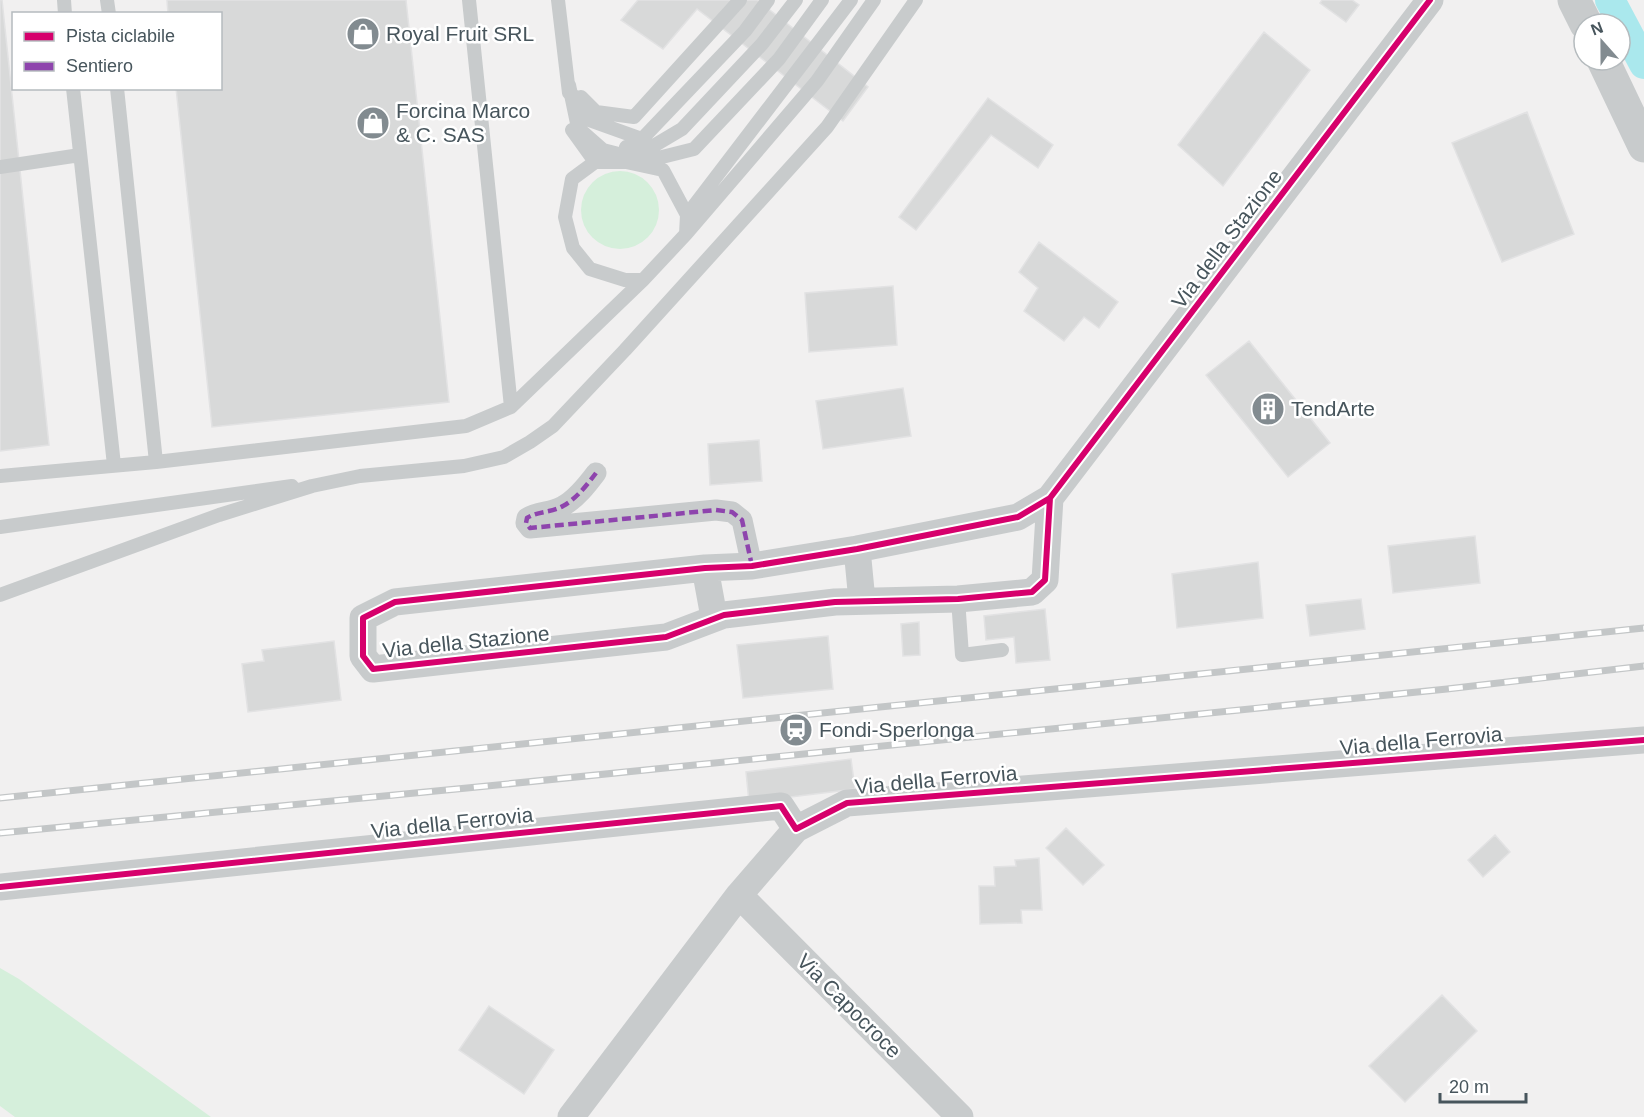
<svg xmlns="http://www.w3.org/2000/svg" width="1644" height="1117" font-family="Arial,sans-serif">
  <style>
    .green { fill: #d5efdb }
    .lines { fill: none; stroke-linecap: round; stroke-linejoin: round }
    .canal { stroke: #aae8ed; stroke-width: 30 }
    .building { fill: #d8d9d9; stroke: #e2e2e3; stroke-width: 1.5 }
    .service { stroke: #c8cbcc; stroke-width: 14 }
    .pedestrian { stroke: #c8cbcc; stroke-width: 21 }
    .minor { stroke: #c8cbcc; stroke-width: 27 }
    .tertiary { stroke: #c8cbcc; stroke-width: 33 }
    .rail-casing { stroke: #c3c6c7; stroke-width: 7 }
    .rail { stroke: #fff; stroke-width: 4.5; stroke-dasharray: 14; stroke-linecap: butt }
    .quiet { stroke: #8e44ad; stroke-width: 4.5; stroke-dasharray: 9 4.5; stroke-linecap: butt }
    .cycleway-casing { stroke: #fff; stroke-width: 10 }
    .cycleway { stroke: #d6006c; stroke-width: 6 }
    .labels { text-anchor: middle; stroke-width: 5; stroke-linejoin: round; paint-order: stroke }
    .poi-label { font-size: 21px; fill: #47555c; stroke: #fff; text-anchor: start }
    .street-label { font-size: 21px; fill: #47555c; stroke: #fff }
  </style>
  <rect width="100%" height="100%" fill="#f1f0f0"/>
  <!-- green -->
  <path class="green" d="M581 210a39 39 0 1 1 78 0a39 39 0 1 1-78 0Z
    M0,968L19,979L211,1117H15L0,1106Z"/>
  <g class="lines">
    <!-- canal -->
    <path class="canal" d="M1610,0L1644,64"/>
  </g>
  <!-- building -->
  <path class="building" d="M0,0H2L49,445L0,451Z
    M167,0H406L449,402L212,427L176,88H220V14H168Z
    M638,0H757L868,87L843,121L697,9L663,49L621,20Z
    M1322,0H1352L1359,5L1346,22L1320,3Z
    M1264,32L1310,70L1223,186L1178,145Z
    M988,98L1053,145L1038,168L991,135L916,230L899,217Z
    M1527,112L1574,234L1502,262L1452,143Z
    M1039,242L1118,302L1099,328L1084,317L1064,341L1024,311L1038,288L1019,272Z
    M893,286L897,345L809,352L805,293Z
    M1249,341L1330,443L1288,477L1206,375Z
    M903,388L911,436L823,449L816,401Z
    M759,440L762,481L710,485L708,444Z
    M1475,536L1480,583L1393,593L1388,546Z
    M1258,562L1263,618L1177,628L1172,574Z
    M1361,599L1365,629L1310,636L1306,605Z
    M1045,609L1050,660L1016,663L1014,637L986,640L984,616Z
    M919,622L920,655L903,656L901,624Z
    M828,636L833,689L743,698L737,645Z
    M334,641L341,700L248,712L242,664L264,661L262,650Z
    M851,759L855,789L749,802L746,772Z
    M1066,828L1104,865L1083,885L1046,848Z
    M1495,835L1510,852L1483,877L1468,860Z
    M1039,858L1042,910H1021L1022,923L980,924L979,886H995L994,867L1016,866L1015,860Z
    M1442,995L1477,1031L1405,1102L1369,1066Z
    M489,1006L554,1050L524,1094L459,1050Z"/>
  <g class="lines">
    <!-- service -->
    <path class="service" d="M64,0L65,14
      M107,0L109,14
      M469,0L511,407
      M558,0L569,93
      M569,85L578,128L603,150L646,161L694,149L779,59L822,0
      M73,88L114,465
      M117,88L156,462
      M576,97L589,120L642,139L745,31L768,0
      M581,97L596,112L634,117L740,0
      M572,130L595,162
      M626,147L645,151L682,129L762,44L796,0
      M0,167L80,155
      M687,215L851,0
      M643,280H625L590,269L573,248L565,217L572,179L595,162H626L663,170L687,215L686,234
      M0,476L156,462L466,426L511,407L643,280L686,234L817,81L874,0
      M0,527L292,486
      M0,595L219,515L312,486L360,476L464,466L504,457L530,442L553,426L625,350L827,127L916,0
      M958,599L962,655L1002,650"/>
    <!-- pedestrian -->
    <path class="pedestrian" d="M596,473C587,485 576,499 563,506C551,513 538,511 527,518L526,523L530,528L716,510L732,512L742,520L752,566"/>
    <!-- minor -->
    <path class="minor" d="M1050,498L1045,580L1032,592L958,599L835,602L724,615L666,637L373,669L363,656V618L395,602L705,568L752,566L857,549L1018,517L1050,498L1430,0
      M857,549L862,601
      M705,568L714,617
      M0,887L781,806L796,829L847,803L1644,740
      M739,895L960,1117
      M571,1117L739,895L796,829"/>
    <!-- tertiary -->
    <path class="tertiary" d="M1574,0L1586,24
      M1603,60L1644,146"/>
    <!-- rail casing -->
    <g class="rail-casing">
      <path id="rail" d="M0,798L1644,628
        M0,833L467,788L1447,689L1644,666"/>
    </g>
    <!-- rail -->
    <use href="#rail" class="rail"/>
    <!-- quiet -->
    <path class="quiet" d="M596,473C587,485 576,499 563,506C551,513 538,511 527,518L526,523L530,528L716,510L732,512L742,520L752,566"/>
    <!-- cycleway casing -->
    <g class="cycleway-casing">
      <path id="cycleway" d="M1050,498L1045,580L1032,592L958,599L835,602L724,615L666,637L373,669L363,656V618L395,602L705,568L752,566L857,549L1018,517L1050,498L1430,0
        M0,887L781,806L796,829L847,803L1644,740"/>
    </g>
    <!-- cycleway -->
    <use href="#cycleway" class="cycleway"/>
  </g>
  <!-- icons -->
  <defs>
    <g id="shop-disc" transform="scale(1.725)"><circle r="9.5" fill="#828b90" stroke="#fff"/><path d="M-5-2.5h2.3a2.7 3.5 0 0 1 5.4 0H5L5.5 6h-11ZM-1.5-2.5h3a1.5 2.3 0 0 0-3 0Z" fill="#fff"/></g>
    <g id="building-disc" transform="scale(1.725)"><circle r="9.5" fill="#828b90" stroke="#fff"/><path d="M-4-6H4V6H1V3H-1V6H-4ZM-2.5-4.3h1.7v1.8h-1.7ZM.8-4.3h1.7v1.8H.8ZM-2.5-1h1.7V.8h-1.7ZM.8-1h1.7V.8H.8Z" fill="#fff"/></g>
    <g id="station-disc" transform="scale(1.725)"><circle r="9.5" fill="#828b90" stroke="#fff"/><path d="M-3-6H3Q5-6 5-4V2Q5 4 3 4L4.5 6H3L1.5 4h-3L-3 6H-4.5L-3 4Q-5 4-5 2V-4Q-5-6-3-6ZM-3.5-4v3h7v-3ZM-3.5 1v1.5H-2V1ZM2 1v1.5H3.5V1Z" fill="#fff"/></g>
  </defs>
  <g fill-rule="evenodd">
    <use href="#shop-disc" x="363" y="34"/>
    <use href="#shop-disc" x="373" y="123"/>
    <use href="#building-disc" x="1268" y="409"/>
    <use href="#station-disc" x="796" y="730"/>
  </g>
  <g class="labels">
    <!-- poi labels -->
    <g class="poi-label">
      <text x="386" y="41">Royal Fruit SRL</text>
      <text x="396" y="118">Forcina Marco<tspan x="396" dy="24">&amp; C. SAS</tspan></text>
      <text x="1291" y="416">TendArte</text>
      <text x="819" y="737">Fondi-Sperlonga</text>
    </g>
    <!-- street labels -->
    <g class="street-label">
      <text transform="translate(1227 239) rotate(-53)" y="7">Via della Stazione</text>
      <text transform="translate(466 642) rotate(-6)" y="7">Via della Stazione</text>
      <text transform="translate(1421 741) rotate(-5)" y="7">Via della Ferrovia</text>
      <text transform="translate(936 780) rotate(-5)" y="7">Via della Ferrovia</text>
      <text transform="translate(452 823) rotate(-6)" y="7">Via della Ferrovia</text>
      <text transform="translate(849 1006) rotate(45)" y="7">Via Capocroce</text>
    </g>
  </g>
  <!-- legend -->
  <rect x="12" y="12" width="210" height="78" fill="#ffffff" stroke="#b5bbbe" stroke-width="1.5"/>
  <rect x="24" y="32" width="30" height="9" fill="#d6006c" stroke="#b5bbbe" stroke-width="1.5"/>
  <text x="66" y="42" font-size="18" fill="#47555c">Pista ciclabile</text>
  <rect x="24" y="62" width="30" height="9" fill="#8e44ad" stroke="#b5bbbe" stroke-width="1.5"/>
  <text x="66" y="72" font-size="18" fill="#47555c">Sentiero</text>
  <!-- north arrow -->
  <g transform="translate(1602 42) rotate(339)"><circle r="28" fill="#ffffff" stroke="#b5bbbe" stroke-width="1.5"/>
  <path d="M0-4.5L10 22L0 15L-10 22Z" fill="#828b90"/>
  <text y="-9" font-size="16" font-weight="bold" text-anchor="middle" fill="#47555c">N</text>
  </g>
  <!-- scale -->
  <path d="M1440 1093v9h86v-9" fill="none" stroke="#47555c" stroke-width="3"/>
  <text x="1449" y="1093" font-size="18" fill="#47555c" stroke="#ffffff" stroke-width="4.5" paint-order="stroke">20 m</text>
</svg>
